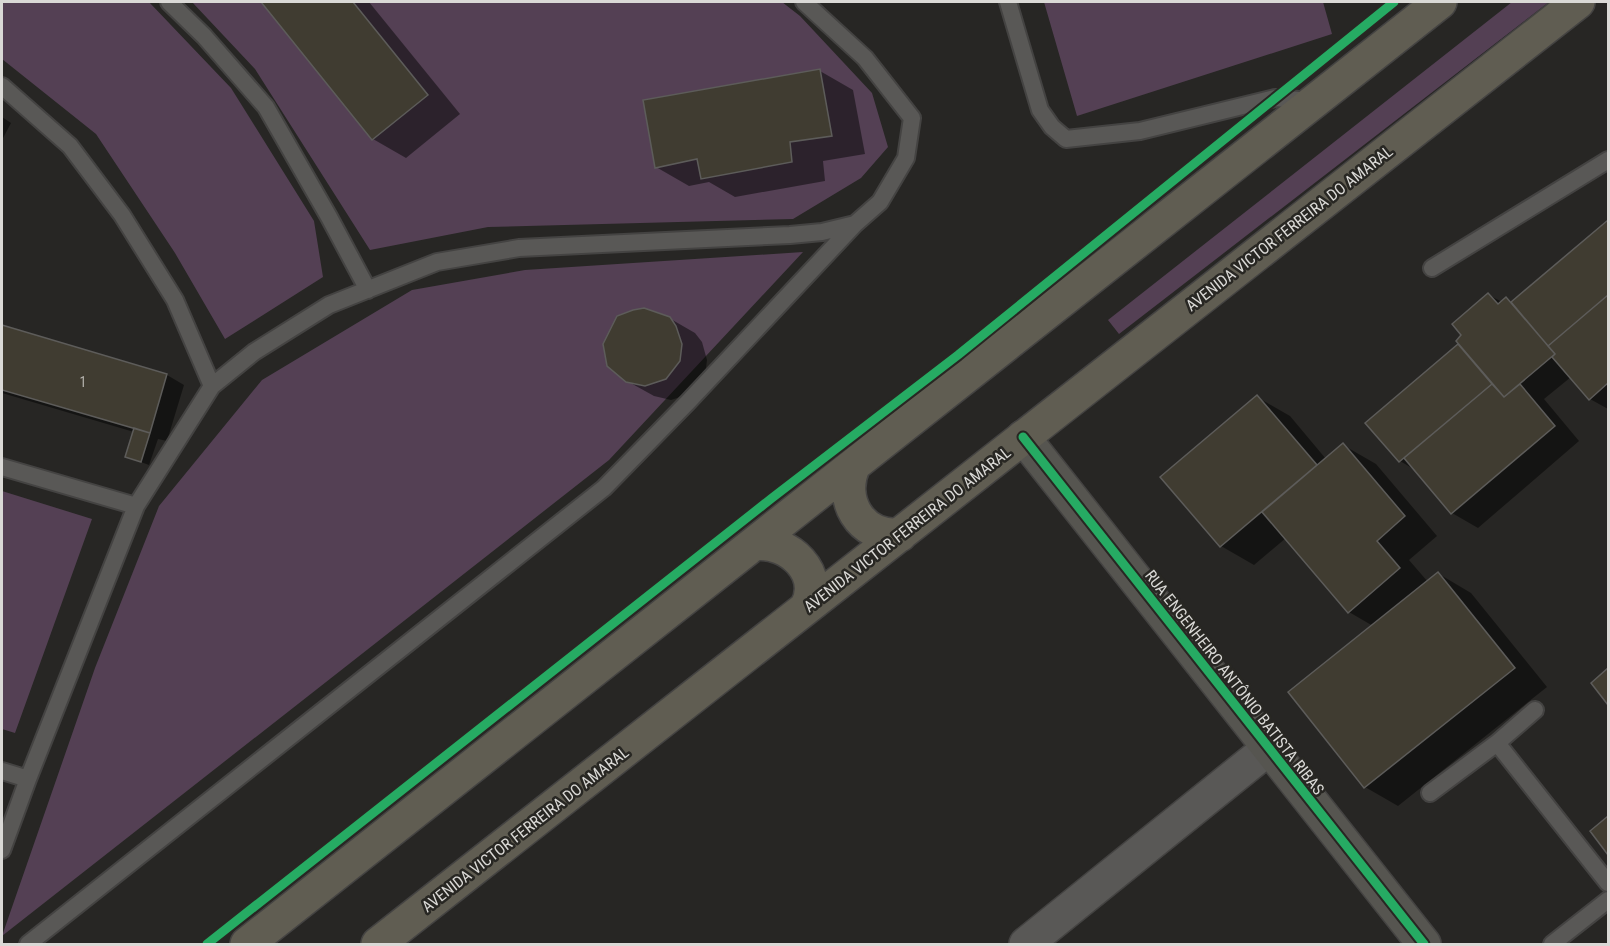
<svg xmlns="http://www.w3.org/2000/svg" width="1610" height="946" font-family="'Roboto Condensed',sans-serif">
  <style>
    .green { fill: #544054 }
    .shadow { fill: #0007 }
    .building { fill: #403c31; stroke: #5d5c5a; stroke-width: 1.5 }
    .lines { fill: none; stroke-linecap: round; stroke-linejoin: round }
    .lane-casing { stroke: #444342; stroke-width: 20 }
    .street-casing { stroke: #444342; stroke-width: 36 }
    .secondary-casing { stroke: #444342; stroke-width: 36 }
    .highway-casing { stroke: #444342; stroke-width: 36 }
    .lane { stroke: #595856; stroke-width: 16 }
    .street { stroke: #595856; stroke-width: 33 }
    .secondary { stroke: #565550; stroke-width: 33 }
    .highway { stroke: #605d52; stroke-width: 33 }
    .cycleway-casing { stroke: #282723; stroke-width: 13 }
    .cycleway { stroke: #26ab63; stroke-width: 9 }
    .labels { text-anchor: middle; stroke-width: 5; stroke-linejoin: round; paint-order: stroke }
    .number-label { font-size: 14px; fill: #b4b2ad }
    .street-label { font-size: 16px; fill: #dad9d6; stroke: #282723 }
  </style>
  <rect width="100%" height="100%" fill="#272624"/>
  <!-- green -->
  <path class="green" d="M2,2H149L231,88L314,221L323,277L225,339L175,253L96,134L2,59Z
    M192,2H782L800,16L872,93L888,147L861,178L793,219L488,227L370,250L255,69Z
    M1044,2H1323L1332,34L1077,116Z
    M1512,2H1549L1119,334L1108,320Z
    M803,252L609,460L2,936L95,668L159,506L262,380L412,290L525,270Z
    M2,491L92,519L15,733L2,729Z"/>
  <!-- shadow -->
  <path class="shadow" d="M263,2H369L460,114L406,158L373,139Z
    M820,71L853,90L865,154L823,161L825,181L735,197L709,182L689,186L656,167Z
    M2,117L11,123L2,140Z
    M1608,221V409L1590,399L1571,377L1544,399L1579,441L1478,528L1452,513L1417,471L1400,461L1367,423L1460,344L1489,295L1502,302L1506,299L1513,302Z
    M669,318L695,333L702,342L707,360L705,376L692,393L671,400L654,396L627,381Z
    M2,326L167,375L184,385L167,441L158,439L149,465L127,457L134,432L2,393Z
    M1257,397L1290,416L1326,459L1343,445L1376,464L1437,536L1409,560L1428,582L1439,574L1471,593L1547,687L1398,806L1365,787L1373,626L1349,612L1286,538L1254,565L1221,546L1162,477Z"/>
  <!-- building -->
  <path class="building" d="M261,2H353L428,95L372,140Z
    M820,69L832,136L790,142L792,162L701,179L697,159L655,168L643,100Z
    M1608,220V295L1548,346L1511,302Z
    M1488,293L1498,304L1506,297L1555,354L1504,397L1456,341L1461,335L1452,324Z
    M1608,295V383L1589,400L1552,357L1555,354L1548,346Z
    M644,308L670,317L676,326L682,344L680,361L666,379L645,386L626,382L607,366L603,344L617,316L633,310Z
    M2,325L167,374L150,433L2,390Z
    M1458,344L1492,384L1399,462L1365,423Z
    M1492,384L1504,397L1520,384L1555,426L1451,514L1404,458Z
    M1257,395L1317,465L1220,547L1160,477Z
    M134,428L150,433L141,462L125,457Z
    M1343,443L1405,516L1377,541L1400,568L1348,613L1262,512Z
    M1438,572L1515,668L1364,788L1288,692Z
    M1608,668V705L1591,683Z
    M1608,816V855L1590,831Z"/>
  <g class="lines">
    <!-- lane casing -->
    <g class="lane-casing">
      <path id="lane" d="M169,2L204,36L266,107L329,217L368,290
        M1008,2L1040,110L1052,127L1066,139L1140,131L1275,98L1311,101
        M2,86L70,146L122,215L175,300L212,386
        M1432,268L1608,160
        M2,467L136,506
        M1497,743L1535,710
        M2,771L28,779
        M1430,793L1497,743L1608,883
        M2,850L28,779L136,506L212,386L254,352L329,305L437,262L519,248L790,235L822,232L855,224L880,202L906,158L912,118L865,58L804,2
        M28,944L604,488L688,402L855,224
        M1552,944L1608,900"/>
    </g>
    <!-- street casing -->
    <g class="street-casing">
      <path id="street" d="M1026,944L1269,748"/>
    </g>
    <!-- secondary casing -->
    <g class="secondary-casing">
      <path id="secondary" d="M1023,437L1424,944"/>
    </g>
    <!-- highway casing -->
    <g class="highway-casing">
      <path id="highway" d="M854,465C838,499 860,538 900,535
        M754,544C789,539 825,574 806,608
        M247,944L1440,2
        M378,944L1578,2"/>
    </g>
    <!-- lane -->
    <use href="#lane" class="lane"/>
    <!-- street -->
    <use href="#street" class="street"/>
    <!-- secondary -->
    <use href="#secondary" class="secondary"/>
    <!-- highway -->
    <use href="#highway" class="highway"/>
    <!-- cycleway casing -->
    <g class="cycleway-casing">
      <path id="cycleway" d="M1023,437L1424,944
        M207,944L772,498L958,355L1394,2"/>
    </g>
    <!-- cycleway -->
    <use href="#cycleway" class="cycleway"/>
  </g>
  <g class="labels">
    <!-- number labels -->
    <g class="number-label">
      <text x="83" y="387">1</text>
    </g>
    <!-- street labels -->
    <g class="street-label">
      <text transform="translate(1289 228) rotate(-38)" y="6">AVENIDA VICTOR FERREIRA DO AMARAL</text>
      <text transform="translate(907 529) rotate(-38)" y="6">AVENIDA VICTOR FERREIRA DO AMARAL</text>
      <text transform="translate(1235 682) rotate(52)" y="6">RUA ENGENHEIRO ANTÔNIO BATISTA RIBAS</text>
      <text transform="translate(525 829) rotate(-38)" y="6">AVENIDA VICTOR FERREIRA DO AMARAL</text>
    </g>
  </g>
  <!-- border -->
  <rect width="1610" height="946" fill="none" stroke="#dad9d6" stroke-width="6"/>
</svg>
